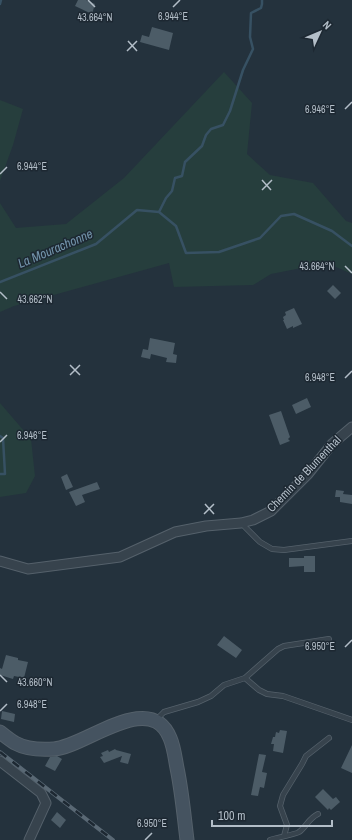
<svg xmlns="http://www.w3.org/2000/svg" width="352" height="840" font-family="'Archivo Narrow',sans-serif">
  <style>
    .green { fill: #263e3d }
    .lines { fill: none; stroke-linecap: round; stroke-linejoin: round }
    .stream { stroke: #375163; stroke-width: 2.5 }
    .building { fill: #4c5c67 }
    .lane-casing { stroke: #55616b; stroke-width: 6 }
    .street-casing { stroke: #55616b; stroke-width: 11 }
    .secondary-casing { stroke: #55616b; stroke-width: 15 }
    .lane { stroke: #37434d; stroke-width: 4.5 }
    .street { stroke: #37434d; stroke-width: 9 }
    .secondary { stroke: #455360; stroke-width: 13 }
    .rail-casing { stroke: #596874; stroke-width: 4 }
    .rail { stroke: #1d2832; stroke-width: 2.5; stroke-dasharray: 8; stroke-linecap: butt }
    .ticks { fill: none; stroke: #b3bec8; stroke-width: 1.5 }
    .labels { text-anchor: middle; stroke-width: 3; stroke-linejoin: round; paint-order: stroke }
    .street-label { font-size: 12px; fill: #b3bec8; stroke: #1d2832 }
    .water-label { font-size: 13px; font-style: italic; fill: #7394ab; stroke: #1d2832 }
    .ticks-label { font-size: 10px; text-anchor: middle; fill: #b3bec8; stroke: #1d2832; stroke-width: 3; stroke-linejoin: round; paint-order: stroke }
  </style>
  <rect width="100%" height="100%" fill="#24323d"/>
  <!-- green -->
  <path class="green" d="M224,72L252,103L247,154L270,175L313,183L346,221L352,223V274L327,263L271,274L253,285L174,287L169,263L14,306L0,312V203L16,228L66,224L124,178Z
    M0,100L23,109L13,145L0,181Z
    M0,403L31,439L35,476L26,493L0,497Z"/>
  <g class="lines">
    <!-- stream -->
    <path class="stream" d="M0,4L1,0
      M159,212L166,198L172,191L175,178L182,176L185,162L202,146L206,135L211,129L223,125L230,111L243,70L253,49L250,37L251,13L261,8L262,4V0
      M0,282L96,244L137,210L159,212L176,226L186,253L219,252L260,238L281,216L294,214L332,231L352,246
      M0,436L3,438L5,474H0"/>
  </g>
  <!-- building -->
  <path class="building" d="M78,0H86L95,4L92,14L75,6Z
    M152,27L173,33L169,50L140,42L142,35L149,37Z
    M333,285L341,293L335,299L327,291Z
    M294,308L302,324L293,328V326L287,329L283,320H284L283,317L286,315L285,312Z
    M150,338L175,343L173,354L177,355L176,363L166,362L167,358L151,354L150,359L141,357L143,349L148,350Z
    M307,398L311,407L296,414L292,405Z
    M281,411L290,437L288,439L290,441L280,445L269,415Z
    M67,474L73,487L66,490L61,477Z
    M97,482L100,489L82,495L85,502L76,506L69,492Z
    M336,490L344,491L343,494L352,495V504L340,502V497H335Z
    M304,556H315V572H304V566L289,567V558H304Z
    M224,636L242,650L236,658L217,645Z
    M6,655L18,658V660L28,662L24,678L14,676L13,679L0,675V668L2,669Z
    M2,711L15,714L14,722L1,719Z
    M280,730L287,731L283,753L273,751L274,744H271L273,737H275L276,732L279,733Z
    M352,745V773L341,768Z
    M115,749L116,750L131,754L128,764L120,762L122,756L104,763L100,757L103,756L101,753L108,750L109,752Z
    M259,754L266,755L262,772L267,773L264,788L260,787L258,796L251,795Z
    M57,756L62,759L55,771L45,766L50,757Z
    M323,789L333,799L336,797L340,802L331,810L329,808L328,810L315,797Z
    M57,812L66,820L60,828L51,820Z"/>
  <g class="lines">
    <!-- lane casing -->
    <g class="lane-casing">
      <path id="lane" d="M242,524L260,542L272,549L284,550L352,541
        M245,678L259,690L267,694L283,696L352,720
        M156,720L164,712L198,702L211,696L224,685L245,678L278,649L284,646L329,639
        M284,836L287,825L280,806L283,795L302,764L306,756L329,738
        M270,840C275,838 297,834 299,832C306,827 309,818 318,814"/>
    </g>
    <!-- street casing -->
    <g class="street-casing">
      <path id="street" d="M0,561L28,569L120,557L175,532L206,526L241,523L253,520L271,511L308,474L332,444L352,427
        M0,761L41,793L46,803L29,840"/>
    </g>
    <!-- secondary casing -->
    <g class="secondary-casing">
      <path id="secondary" d="M0,732C5,736 10,740 15,743C26,749 41,750 54,749C85,747 150,689 170,738C174,747 175,758 177,768C182,792 184,816 187,840"/>
    </g>
    <!-- lane -->
    <use href="#lane" class="lane"/>
    <!-- street -->
    <use href="#street" class="street"/>
    <!-- secondary -->
    <use href="#secondary" class="secondary"/>
    <!-- rail casing -->
    <g class="rail-casing">
      <path id="rail" d="M0,752L113,840"/>
    </g>
    <!-- rail -->
    <use href="#rail" class="rail"/>
  </g>
  <!-- ticks -->
  <path class="ticks" d="M88,0L95,7M173,7L180,0M128,41L137,51M127,51L137,41M345,109L352,102M0,174L7,167M262,180L271,190M262,190L272,180M345,266L352,273M0,292L7,299M70,365L80,375M70,375L80,365M345,378L352,371M0,442L7,435M205,504L214,514M204,514L214,504M345,647L352,640M0,675L7,682M0,711L7,704M145,840L152,833"/>
  <g class="labels">
    <!-- street labels -->
    <g class="street-label">
      <text transform="translate(304 474) rotate(-46)" y="4">Chemin de Blumenthal</text>
    </g>
    <!-- water labels -->
    <g class="water-label">
      <text transform="translate(55 248) rotate(-23)" y="5">La Mourachonne</text>
    </g>
  </g>
  <g class="ticks-label">
    <text x="173" y="20">6.944°E</text>
    <text x="95" y="21">43.664°N</text>
    <text x="320" y="113">6.946°E</text>
    <text x="32" y="170">6.944°E</text>
    <text x="317" y="270">43.664°N</text>
    <text x="35" y="303">43.662°N</text>
    <text x="320" y="381">6.948°E</text>
    <text x="32" y="439">6.946°E</text>
    <text x="320" y="650">6.950°E</text>
    <text x="35" y="686">43.660°N</text>
    <text x="32" y="708">6.948°E</text>
    <text x="152" y="827">6.950°E</text>
  </g>
  <!-- north arrow -->
  <g transform="translate(320 32) rotate(46)" stroke="#1d2832" stroke-width="3" paint-order="stroke">
  <path d="M0-3L7 15L0 10L-7 15Z" fill="#b3bec8"/>
  <text y="-6" font-size="11" font-weight="bold" text-anchor="middle" fill="#b3bec8">N</text>
  </g>
  <!-- scale -->
  <path d="M212 820v6h120v-6" fill="none" stroke="#b3bec8" stroke-width="2"/>
  <text x="218" y="820" font-size="12" fill="#b3bec8" stroke="#1d2832" stroke-width="3" paint-order="stroke">100 m</text>
</svg>
